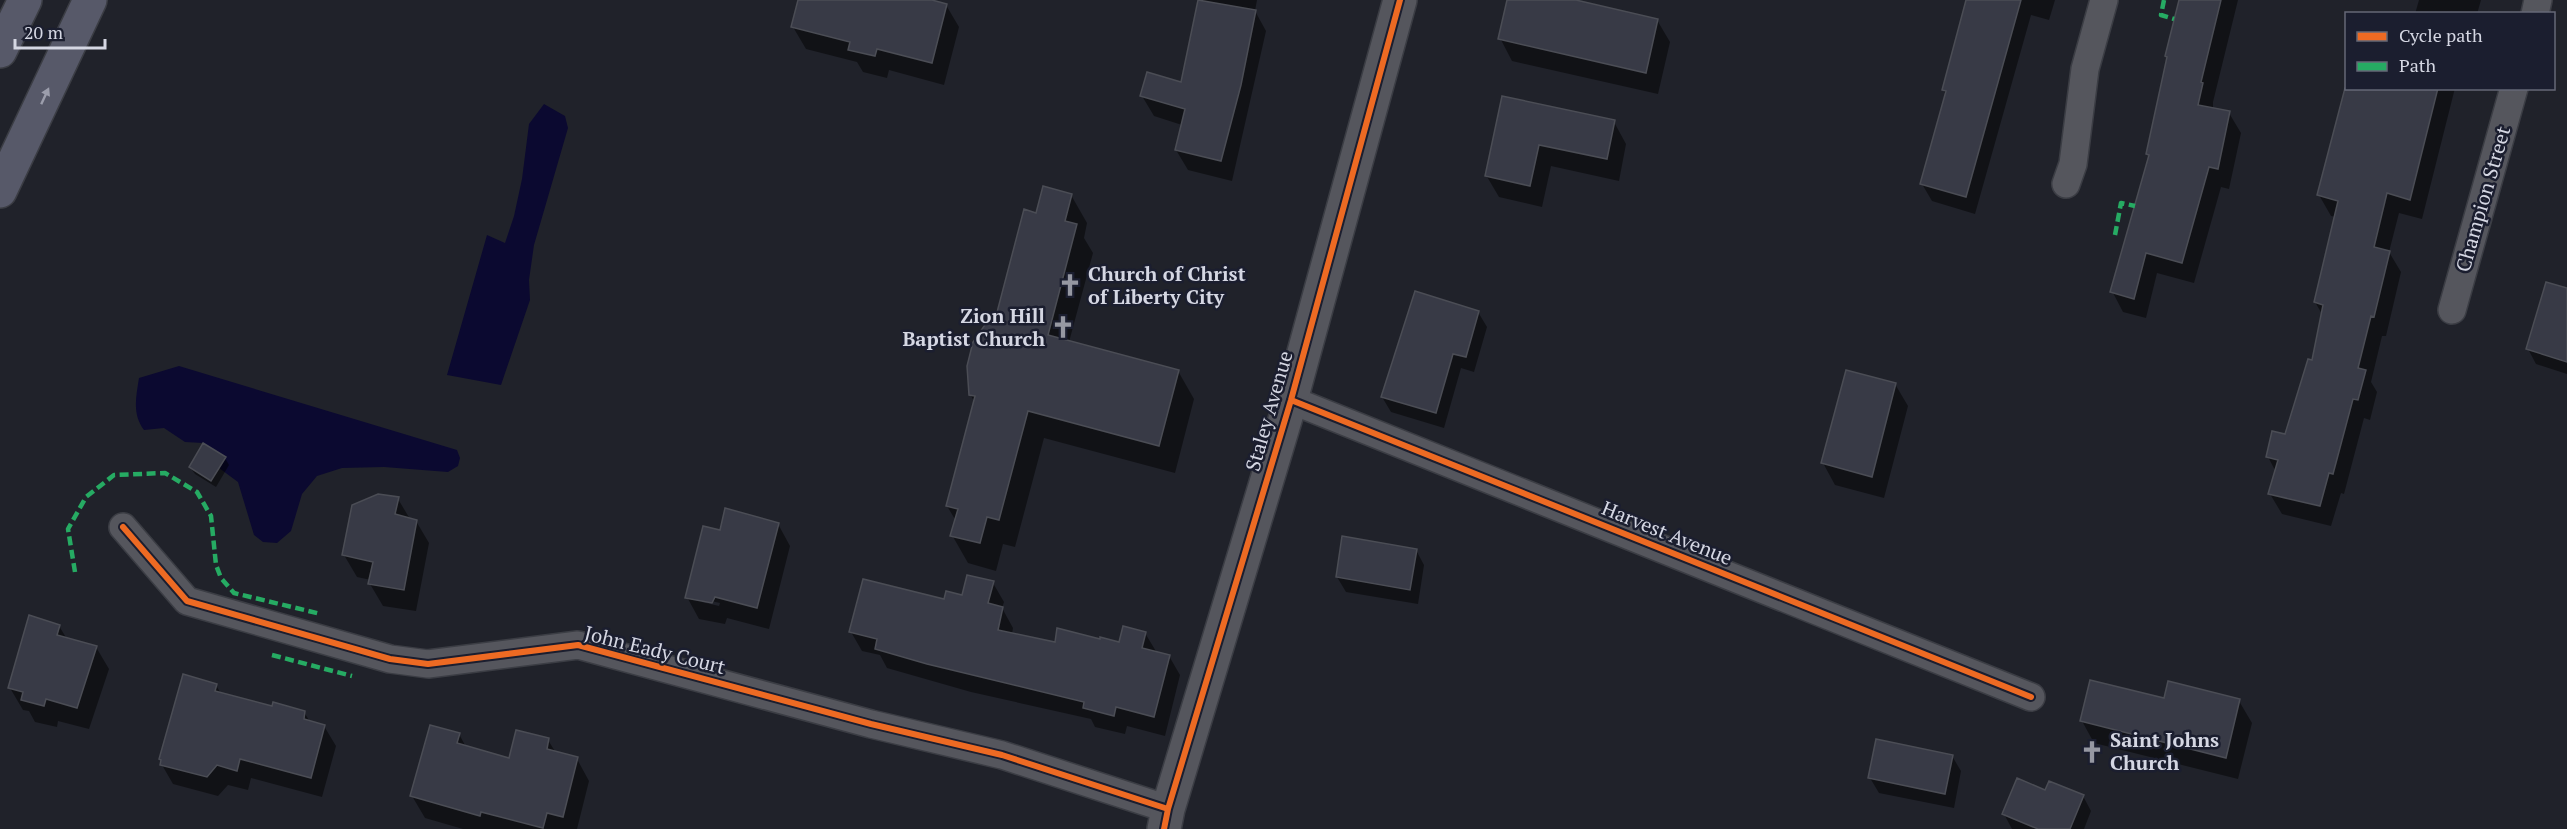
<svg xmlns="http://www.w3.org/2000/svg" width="2567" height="829" font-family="'PT Serif',serif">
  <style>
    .water { fill: #0b0930 }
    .shadow { fill: #0007; fill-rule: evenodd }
    .building { fill: #383a46; stroke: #4b4d55; stroke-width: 1.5 }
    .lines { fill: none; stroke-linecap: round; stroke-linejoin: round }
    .minor-casing { stroke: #3b3d44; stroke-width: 30 }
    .tertiary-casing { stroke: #3b3d44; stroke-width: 36 }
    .motorway-casing { stroke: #3b3d44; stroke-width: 36 }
    .minor { stroke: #55565d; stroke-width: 27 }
    .tertiary { stroke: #55565d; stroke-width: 33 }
    .motorway { stroke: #575969; stroke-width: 33 }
    .quiet { stroke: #26ab63; stroke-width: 4.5; stroke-dasharray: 9 4.5; stroke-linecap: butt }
    .cycleway-casing { stroke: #1b1e2f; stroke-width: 10 }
    .cycleway { stroke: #ed6a23; stroke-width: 6 }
    .oneway { fill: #9c9eac }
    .labels { text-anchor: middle; stroke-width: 5; stroke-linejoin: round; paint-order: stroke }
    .street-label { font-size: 20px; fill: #d5d7e3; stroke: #1b1e2f }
    .poi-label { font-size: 20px; font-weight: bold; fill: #d5d7e3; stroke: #1b1e2f; text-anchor: start }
  </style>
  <rect width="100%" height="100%" fill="#20222a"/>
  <!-- water -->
  <path class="water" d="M544,104L565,116L568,128L534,245L529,280L530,300L501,385L447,375L487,235L505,243L514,216L522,179L529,124Z
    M179,366L457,450L460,458L458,466L448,472L384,467L342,468L317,476L302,494L291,531L277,543L263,542L254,535L238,482L219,468L226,457L203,443L185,442L164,428L144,430C132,414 136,397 139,378Z"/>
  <!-- shadow -->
  <path class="shadow" d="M800,0H926L946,5L959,27L944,85L889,70L887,78L863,72L857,62L806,49L793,27Z
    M1199,0H1257L1255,11L1266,31L1232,181L1188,170L1176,150L1182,125L1154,116L1142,96L1183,84Z
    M1508,0H1569L1657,20L1670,42L1658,94L1512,61L1500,38Z
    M1975,0H2055L2049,20L2031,15L1975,214L1932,201L1922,184L1946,95L1943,90Z
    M2181,0H2238L2213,102V109L2229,113L2241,133L2229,189L2221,187L2194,283L2157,273L2146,318L2123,312L2112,291L2150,157L2148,154Z
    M2419,0H2481L2477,14H2415Z
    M2384,88H2455L2422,219L2399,213L2389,252L2401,272L2386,336H2382L2371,382L2377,392L2370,420L2364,418L2344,494L2341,493L2331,526L2282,514L2270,494L2276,472L2268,457L2286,436L2313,361L2322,314L2315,302L2336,217L2331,216L2319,195Z
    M1503,97L1614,122L1626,144L1619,181L1551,166L1542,207L1499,197L1486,175Z
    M1071,195L1087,223L1084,238L1093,253L1069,342L1178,371L1194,399L1175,473L1044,438L1015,547L1003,544L996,571L968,563L952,535L956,521L947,506L975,403L970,394L1037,215Z
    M2567,289V374L2536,364L2528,349Z
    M1478,312L1487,327L1474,372L1461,368L1444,428L1391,412L1382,397L1393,358L1396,359Z
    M1895,384L1908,406L1884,498L1835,485L1823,463Z
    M225,458L229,465L216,487L195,474L190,467Z
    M398,499L410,519L416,521L429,543L416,611L383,606L370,584L371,580L357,577L344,555Z
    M778,524L790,546L769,629L727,618L725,624L699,619L687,597L721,532ZM702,599L720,603L719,606L702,602Z
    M1416,550L1424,565L1418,604L1346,592L1337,577Z
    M993,583L1004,602L1002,608L1013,628L1012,634L1056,644L1101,641L1120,643L1145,633L1157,653L1169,656L1180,675L1165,736L1127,726L1125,734L1095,727L1091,719L971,692L887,668L880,655L862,651L851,632L963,597Z
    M59,626L67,639L96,647L109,669L89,729L58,721L57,727L35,722L29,711L23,710L10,688Z
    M216,685L221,694L273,708L304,712L310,722L324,726L336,746L322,797L251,778L248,790L228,785L218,796L173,784L162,765Z
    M2165,700L2239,701L2252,723L2238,779L2094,743L2082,721Z
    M459,734L466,747L510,760L548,740L556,753L577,759L589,781L577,829H463L425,818L412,796Z
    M1952,756L1961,771L1954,808L1879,793L1870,778Z
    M2046,792L2083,796L2091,811L2084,829H2012L2004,814Z"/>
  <!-- building -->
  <path class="building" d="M798,0H932L947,4L932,63L877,49L875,56L848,50L850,42L791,27Z
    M1198,0L1256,10L1241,85L1221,161L1175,150L1185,109L1140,96L1147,72L1181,82Z
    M1507,0H1576L1658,19L1646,73L1498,39Z
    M1966,0H2021L1966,197L1920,184L1946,91L1942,90Z
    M2179,0H2221L2201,82L2203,83L2198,105L2230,111L2218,169L2209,167L2182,263L2146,253L2134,299L2110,292L2149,155L2146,154L2167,57L2165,56Z
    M2345,88H2438L2410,200L2387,193L2374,247L2390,251L2374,317L2371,316L2358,368L2366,370L2358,400L2353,399L2333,474L2329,473L2320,506L2268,494L2278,460L2266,457L2272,431L2285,434L2308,359L2312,360L2323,305L2314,302L2338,201L2317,195Z
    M1502,96L1615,120L1607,159L1539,145L1530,186L1485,176Z
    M1043,186L1072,194L1065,221L1077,224L1048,335L1179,370L1159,446L1028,411L999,520L987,517L980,543L950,536L958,509L946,506L975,396L969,395L967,366L973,342L989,319L995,320L1024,209L1036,213Z
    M2546,282L2567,288V362L2526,349Z
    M1415,291L1479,311L1466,357L1453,354L1436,413L1381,397Z
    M1846,370L1896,383L1872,477L1821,463Z
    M203,443L226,457L211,481L189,467Z
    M378,494L399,497L395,514L417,520L404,590L368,584L373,562L342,555L352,505Z
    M725,508L779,523L757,608L715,597L712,603L685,598L703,526L720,530Z
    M1342,536L1417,549L1410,590L1336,577Z
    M967,575L994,581L988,603L1003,607L998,630L1055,642L1057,628L1100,639V637L1119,642L1123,626L1146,632L1142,648L1170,655L1154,717L1116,707L1114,716L1083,708L1084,702L927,664L875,649L877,639L849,632L863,579L944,599L946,591L962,595Z
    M29,615L60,625L57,635L97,646L77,708L46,699L44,706L21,700L23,692L8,688Z
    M183,674L217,684L215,691L272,706L273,702L305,711L304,719L325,725L311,778L240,759L237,771L217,765L207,777L160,765L161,760L159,759Z
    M2090,680L2164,698L2168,681L2240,699L2226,758L2080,721Z
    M430,725L460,733L457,743L509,758L516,730L549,738L547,749L578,757L563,817L547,813L543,828L481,812L480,816L410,796Z
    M1876,739L1953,755L1945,794L1868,778Z
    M2017,778L2045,790L2049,781L2084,795L2070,829H2038L2002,814Z"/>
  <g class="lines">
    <!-- minor casing -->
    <g class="minor-casing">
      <path id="minor" d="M2535,14L2538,0
        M2066,184L2073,164L2085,69L2104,0
        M2452,310L2514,88
        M1291,400L2031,697
        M123,527L187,601L390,659L428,664L578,645L871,724L1002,755L1168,809"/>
    </g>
    <!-- tertiary casing -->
    <g class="tertiary-casing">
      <path id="tertiary" d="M1164,829L1168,809L1291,400L1400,0"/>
    </g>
    <!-- motorway casing -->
    <g class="motorway-casing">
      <path id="motorway" d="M0,51L25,0
        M0,191L90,0"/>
    </g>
    <!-- minor -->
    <use href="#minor" class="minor"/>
    <!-- tertiary -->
    <use href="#tertiary" class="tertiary"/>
    <!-- motorway -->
    <use href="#motorway" class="motorway"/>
    <!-- quiet -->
    <path class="quiet" d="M2164,0L2161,15L2174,19
      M2115,235L2121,203L2135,206
      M75,572L68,529L86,497L114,475L165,473L197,492L211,516L216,565L221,578L234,593L321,614
      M272,655L352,676"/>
    <!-- cycleway casing -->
    <g class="cycleway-casing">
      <path id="cycleway" d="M1291,400L2031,697
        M123,527L187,601L390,659L428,664L578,645L871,724L1002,755L1168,809
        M1164,829L1168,809L1291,400L1400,0"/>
    </g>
    <!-- cycleway -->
    <use href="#cycleway" class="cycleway"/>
  </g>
  <!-- one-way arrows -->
  <defs><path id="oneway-solid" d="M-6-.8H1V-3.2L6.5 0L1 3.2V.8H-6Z" transform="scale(1.5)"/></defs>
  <use class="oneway" href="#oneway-solid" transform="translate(45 96) rotate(-65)"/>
  <!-- icons -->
  <defs>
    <g id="church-bare" transform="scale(1.8)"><path d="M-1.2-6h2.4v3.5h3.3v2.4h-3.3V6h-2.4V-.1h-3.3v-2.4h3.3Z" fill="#9698a2" stroke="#1b1e2f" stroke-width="2.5" paint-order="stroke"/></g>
  </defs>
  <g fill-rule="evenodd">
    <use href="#church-bare" x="1070" y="285"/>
    <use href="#church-bare" x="1063" y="327"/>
    <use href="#church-bare" x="2092" y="752"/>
  </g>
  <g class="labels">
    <!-- street labels -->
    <g class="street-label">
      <text transform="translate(2483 199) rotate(-74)" y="7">Champion Street</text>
      <text transform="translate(1269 411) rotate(-74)" y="7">Staley Avenue</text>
      <text transform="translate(1667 533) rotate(22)" y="7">Harvest Avenue</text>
      <text transform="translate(655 650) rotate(14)" y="7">John Eady Court</text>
    </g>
    <!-- poi labels -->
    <g class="poi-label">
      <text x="1088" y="281">Church of Christ<tspan x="1088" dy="23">of Liberty City</tspan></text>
      <text x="1045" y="323" text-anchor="end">Zion Hill<tspan x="1045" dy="23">Baptist Church</tspan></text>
      <text x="2110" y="747">Saint Johns<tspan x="2110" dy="23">Church</tspan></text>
    </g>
  </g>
  <!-- legend -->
  <rect x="2345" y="12" width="210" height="78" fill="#1b1e2f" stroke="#656877" stroke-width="1.5"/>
  <rect x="2357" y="32" width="30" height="9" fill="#ed6a23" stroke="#656877" stroke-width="1.5"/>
  <text x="2399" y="42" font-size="18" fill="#d5d7e3">Cycle path</text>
  <rect x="2357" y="62" width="30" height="9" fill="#26ab63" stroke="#656877" stroke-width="1.5"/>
  <text x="2399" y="72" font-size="18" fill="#d5d7e3">Path</text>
  <!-- scale -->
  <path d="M15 39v9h90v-9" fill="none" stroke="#d5d7e3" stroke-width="3"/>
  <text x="24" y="39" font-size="18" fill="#d5d7e3" stroke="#1b1e2f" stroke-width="4.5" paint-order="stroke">20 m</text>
</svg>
